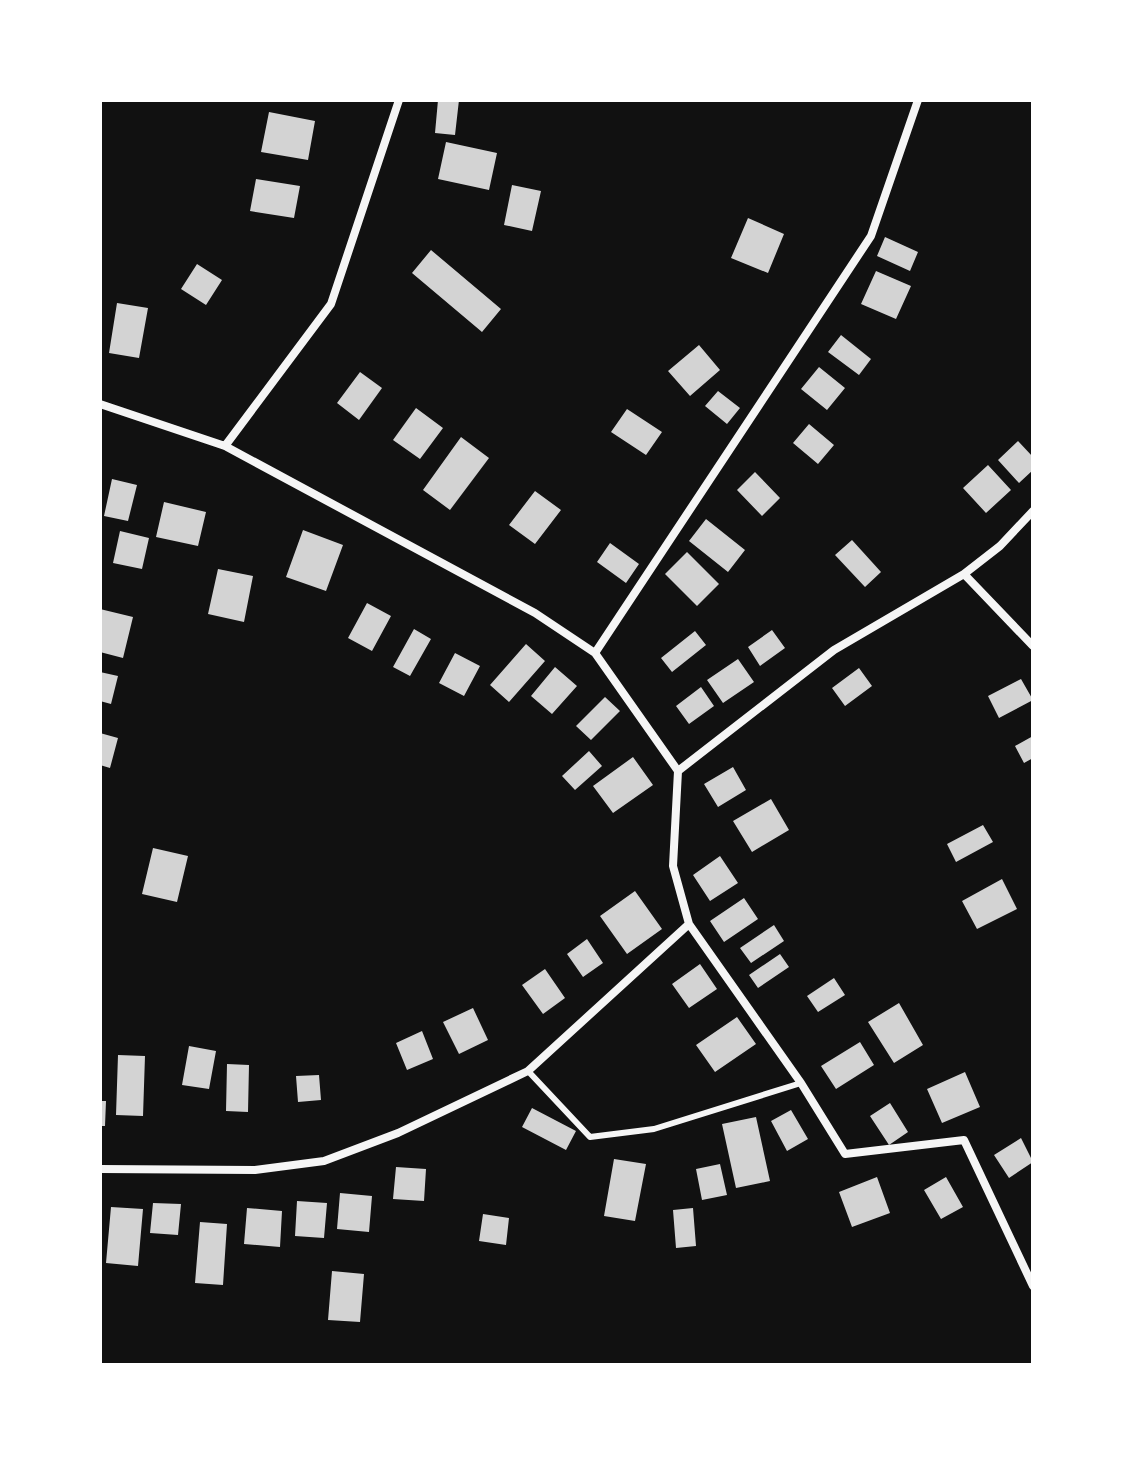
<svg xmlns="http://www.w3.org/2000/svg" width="1133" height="1465" font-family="'Noto Sans',sans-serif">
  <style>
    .building { fill: #d3d3d3 }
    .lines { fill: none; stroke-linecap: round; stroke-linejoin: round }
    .service { stroke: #f5f5f5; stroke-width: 6 }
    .minor { stroke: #f5f5f5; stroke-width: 8 }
  </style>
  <rect width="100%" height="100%" fill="#111"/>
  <!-- building -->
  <path class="building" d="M438,100H459L455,135L435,133Z
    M269,112L315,121L308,160L261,152Z
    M446,142L497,153L489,190L438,179Z
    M256,179L300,186L294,218L250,211Z
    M512,185L541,191L532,231L504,225Z
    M748,218L784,234L768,273L731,258Z
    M885,237L918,252L910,271L877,256Z
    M431,250L501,309L482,332L412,273Z
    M197,264L222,280L206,305L181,289Z
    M876,271L911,286L896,319L861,304Z
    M117,303L148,308L139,358L109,353Z
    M841,335L871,359L859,375L828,352Z
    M699,345L720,370L690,396L668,371Z
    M819,367L845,388L827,410L801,389Z
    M360,372L382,388L359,420L337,403Z
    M718,391L740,408L727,424L705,406Z
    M416,408L443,428L420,459L393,440Z
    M627,409L662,432L646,455L611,432Z
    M809,424L834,445L818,464L793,443Z
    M461,437L489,458L450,510L423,490Z
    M1018,441L1033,457V470L1019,483L998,460Z
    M988,465L1011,490L986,513L963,488Z
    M755,472L780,498L762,516L737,490Z
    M112,479L137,485L128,521L104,516Z
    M535,491L561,510L535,544L509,525Z
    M164,502L206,512L198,546L156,537Z
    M706,519L745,550L728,572L689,541Z
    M303,530L343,545L326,591L286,577Z
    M120,531L149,538L142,569L113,563Z
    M852,540L881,572L865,587L835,555Z
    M610,543L639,564L626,583L597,562Z
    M687,552L719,584L697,606L665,574Z
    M218,569L253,576L244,622L208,614Z
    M367,603L391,616L372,651L348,638Z
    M100,609L133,617L123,658L100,652Z
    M414,629L431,639L410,676L393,667Z
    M772,630L785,648L760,666L748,647Z
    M695,631L706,645L672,672L661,658Z
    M526,644L545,661L509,702L490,685Z
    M455,653L480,666L464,696L439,683Z
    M738,659L754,682L723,703L707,680Z
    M555,667L577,686L552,714L531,696Z
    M859,668L872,686L845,706L832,688Z
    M100,672L118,676L111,704L100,701Z
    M1021,679L1033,700L999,718L988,696Z
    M701,687L714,706L689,724L676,706Z
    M605,697L620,711L591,740L576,726Z
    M100,733L118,738L110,768L100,765Z
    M1033,736V758L1024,763L1015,746Z
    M589,751L602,766L575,790L562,776Z
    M633,757L653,785L613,813L593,786Z
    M733,767L746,790L718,807L704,784Z
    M771,799L789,830L752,852L733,821Z
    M983,825L993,842L956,862L947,844Z
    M153,848L188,856L177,902L142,894Z
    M720,856L738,883L710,901L693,875Z
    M1002,879L1017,909L977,929L962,901Z
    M635,891L662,929L627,954L600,916Z
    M744,898L758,919L724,942L710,921Z
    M774,925L784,941L751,963L740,948Z
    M587,939L603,963L583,977L567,954Z
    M780,954L789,967L758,988L749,975Z
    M700,964L717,989L689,1008L672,984Z
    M545,969L565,998L543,1014L522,985Z
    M834,978L845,995L818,1012L807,996Z
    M899,1003L923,1045L894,1063L868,1022Z
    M473,1008L488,1040L459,1054L443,1022Z
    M737,1017L756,1044L715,1072L696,1045Z
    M422,1031L433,1059L407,1070L396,1043Z
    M860,1042L874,1065L836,1089L821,1066Z
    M189,1046L216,1051L209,1089L182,1085Z
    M118,1055L145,1056L143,1116L116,1115Z
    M227,1064L249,1065L248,1112L226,1111Z
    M965,1072L980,1107L942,1123L927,1089Z
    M319,1075L321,1100L298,1102L296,1076Z
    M100,1101H106L105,1126H100Z
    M890,1103L908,1132L889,1145L870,1116Z
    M532,1108L576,1131L566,1150L522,1127Z
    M791,1110L808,1139L787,1151L771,1121Z
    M756,1117L770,1181L736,1188L722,1124Z
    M1021,1138L1033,1162L1009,1178L994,1155Z
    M614,1159L646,1164L635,1221L604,1216Z
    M720,1164L727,1195L702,1200L696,1169Z
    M396,1167L426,1169L424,1201L393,1199Z
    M877,1177L890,1213L852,1227L839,1192Z
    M946,1177L963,1207L941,1219L924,1190Z
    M340,1193L372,1196L369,1232L337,1229Z
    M297,1201L327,1203L324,1238L295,1236Z
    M153,1203L181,1204L178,1235L150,1233Z
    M111,1207L143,1209L138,1266L106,1263Z
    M247,1208L282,1211L280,1247L244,1244Z
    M693,1208L696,1246L676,1248L673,1210Z
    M483,1214L509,1218L506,1245L479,1241Z
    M200,1222L227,1224L223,1285L195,1283Z
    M332,1271L364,1274L360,1322L328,1320Z"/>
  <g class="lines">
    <!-- service -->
    <path class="service" d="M528,1071L590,1137L654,1129L801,1083"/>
    <!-- minor -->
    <path class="minor" d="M100,404L225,446L535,613L595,653L678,771L673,866L689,924L801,1083L845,1154L964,1140L1033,1286
      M225,446L331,304L399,100
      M964,574L1000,546L1033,511
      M595,653L871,236L918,100
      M678,771L834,650L964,574L1033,646
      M100,1169L255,1170L324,1161L398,1133L528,1071L689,924"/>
  </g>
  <!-- border -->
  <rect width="1133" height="1465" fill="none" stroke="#ffffff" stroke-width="204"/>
</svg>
